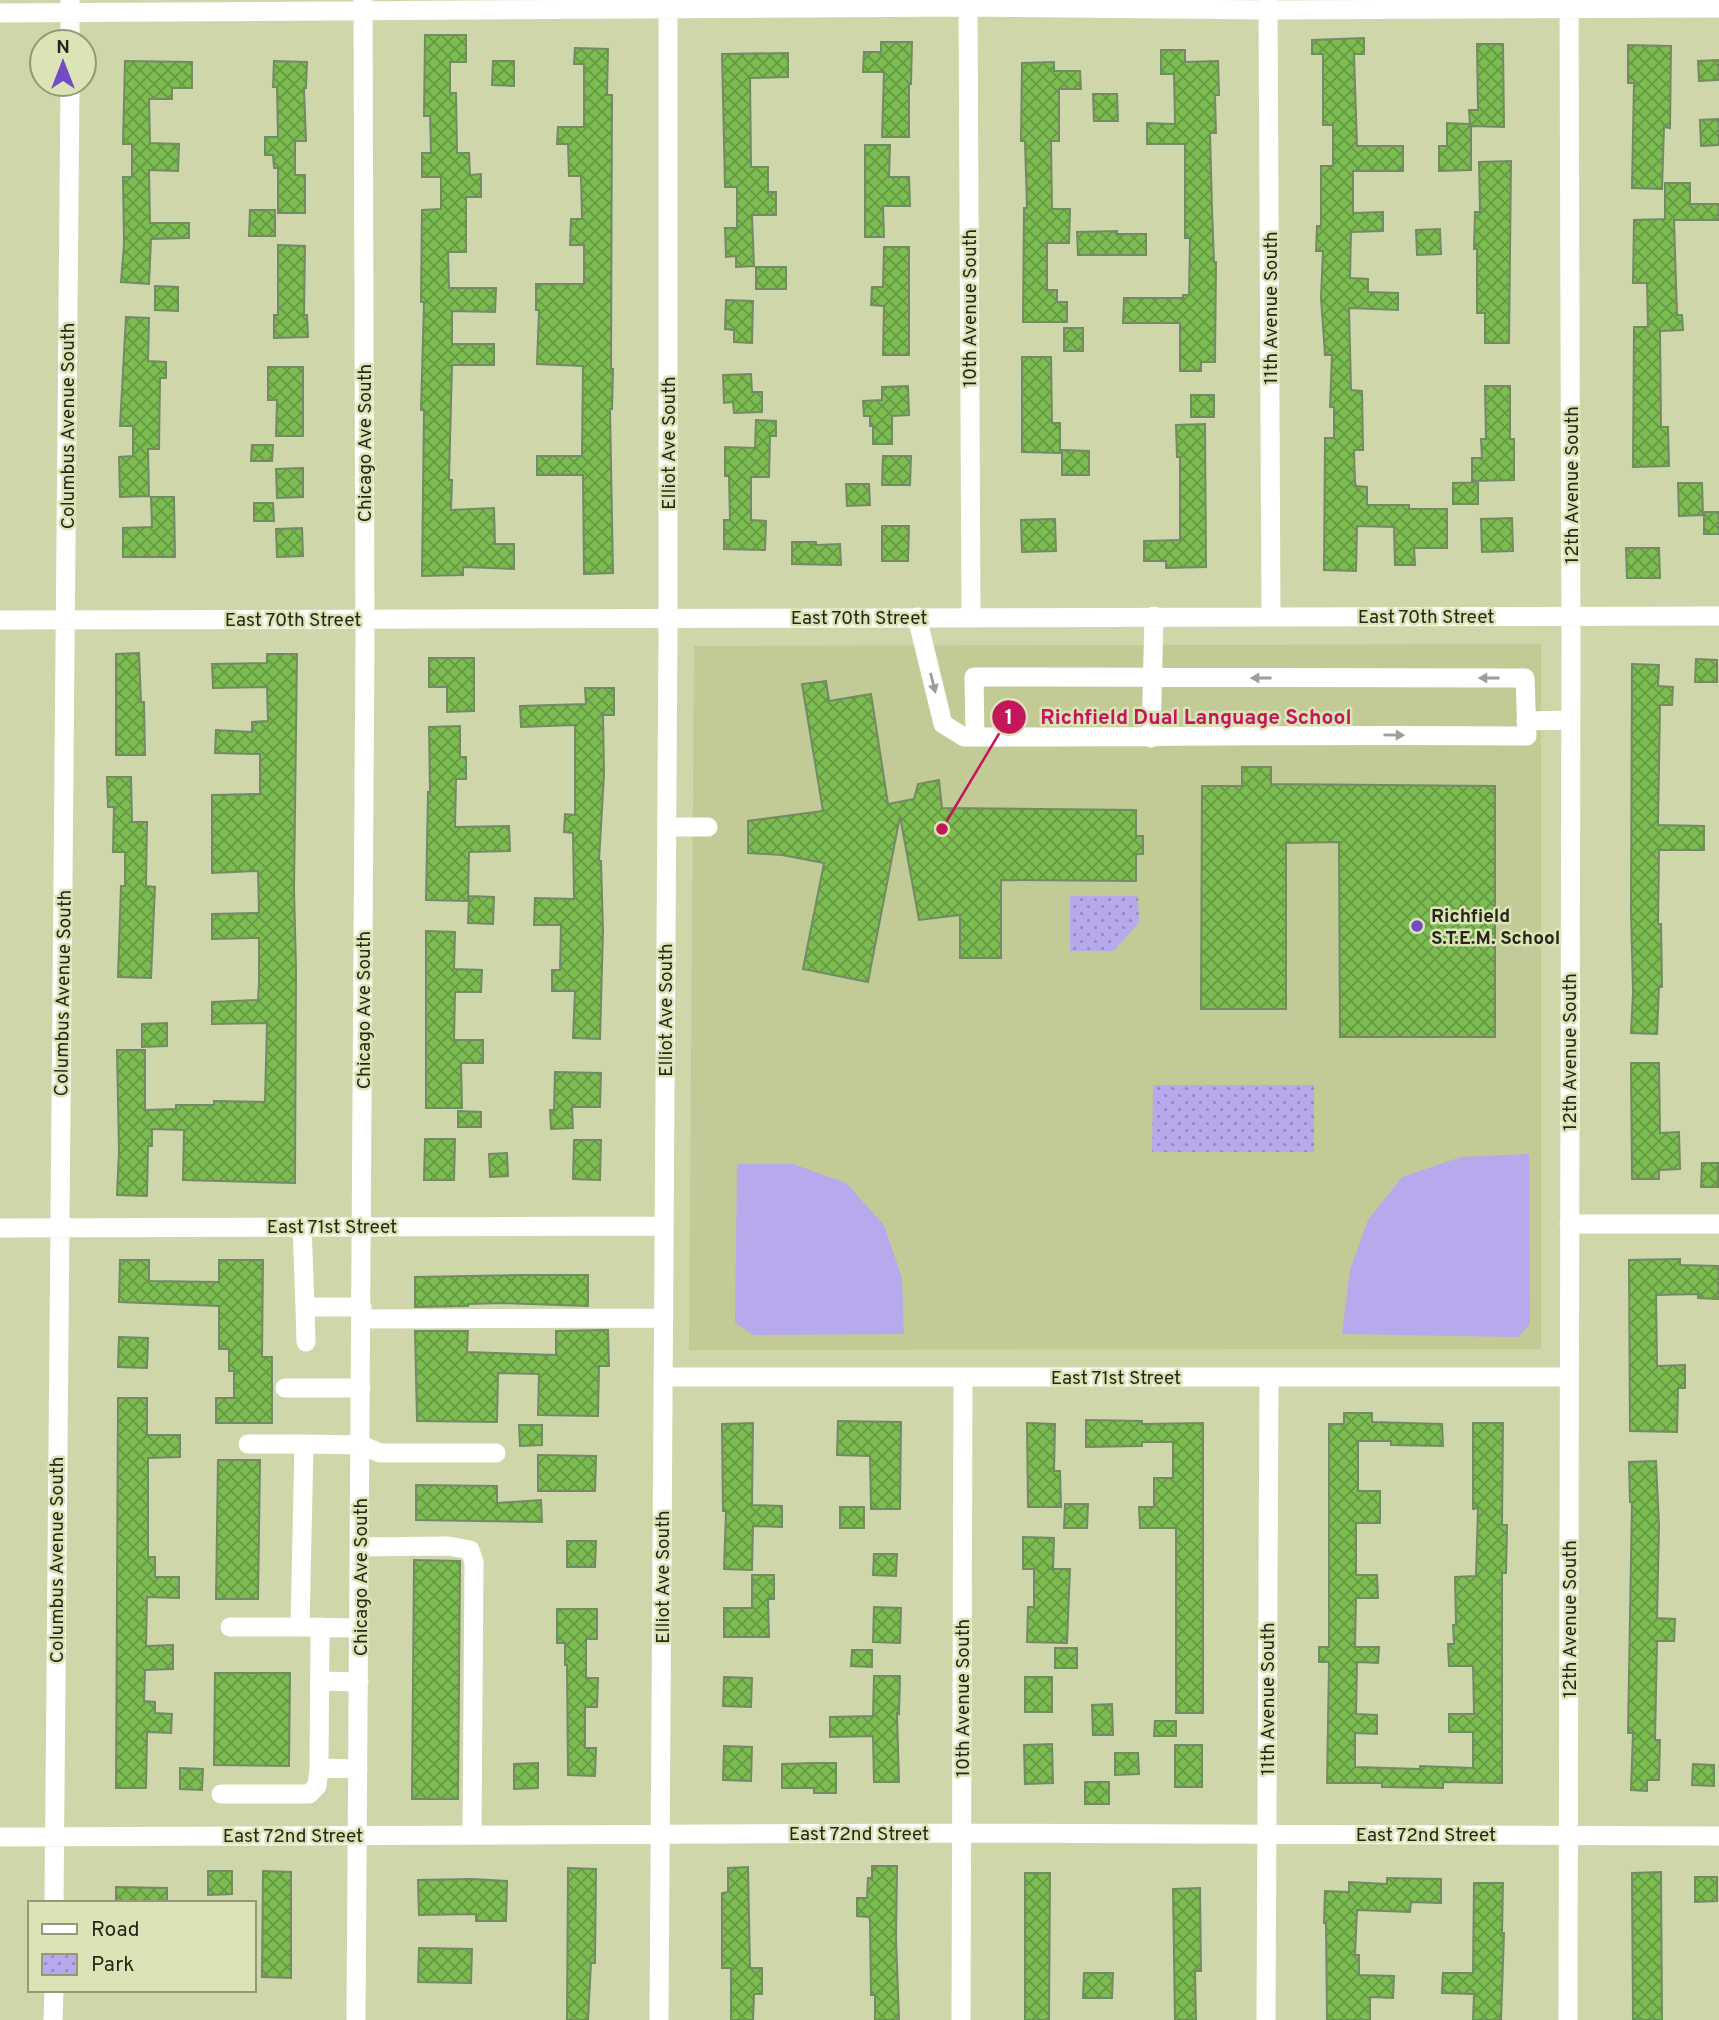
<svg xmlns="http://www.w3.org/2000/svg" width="1719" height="2020" font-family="Overpass,sans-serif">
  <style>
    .built { fill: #c2ca96 }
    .grass { fill: #b8a8ec }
    .park { fill: url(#park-dots) }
    .building { fill: url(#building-cross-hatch); stroke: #738a66; stroke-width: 2 }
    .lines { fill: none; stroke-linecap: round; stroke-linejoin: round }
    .minor { stroke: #fff; stroke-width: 19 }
    .oneway { fill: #9d9e97 }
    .poi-dot { fill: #734bc3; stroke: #dce3b6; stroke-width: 2.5 }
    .labels { text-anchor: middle; stroke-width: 5; stroke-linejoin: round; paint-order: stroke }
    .street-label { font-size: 19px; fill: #262817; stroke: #dce3b6 }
    .poi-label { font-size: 19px; font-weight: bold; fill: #262817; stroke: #dce3b6; text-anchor: start }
    .leader { fill: none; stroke: #c2185b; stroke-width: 2.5 }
    .callout-dot { fill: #c2185b; stroke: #dce3b6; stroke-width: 2.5 }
    .mark-label { font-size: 21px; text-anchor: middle; font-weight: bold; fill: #fff }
    .callout-label { font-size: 21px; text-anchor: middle; font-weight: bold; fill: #c2185b; stroke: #dce3b6; stroke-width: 5; stroke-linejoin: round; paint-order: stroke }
  </style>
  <defs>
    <pattern id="park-dots" width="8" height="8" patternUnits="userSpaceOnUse" patternTransform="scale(1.75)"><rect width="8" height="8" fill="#b8a8ec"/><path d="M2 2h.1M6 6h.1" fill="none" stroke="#9589be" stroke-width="1.8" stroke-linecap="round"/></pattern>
    <pattern id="building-cross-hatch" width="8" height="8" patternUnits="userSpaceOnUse" patternTransform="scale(1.75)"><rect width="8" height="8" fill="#7cbc51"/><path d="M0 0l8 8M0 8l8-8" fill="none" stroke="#659942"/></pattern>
  </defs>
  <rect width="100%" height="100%" fill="#cfd6a9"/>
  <!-- built -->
  <path class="built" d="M1541,644V1349L689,1350L694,646Z"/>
  <!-- grass -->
  <path class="grass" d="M1529,1154L1530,1324L1518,1337L1342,1334L1350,1270L1368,1220L1402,1177L1461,1157Z
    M737,1164H793L846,1183L884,1225L902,1278L904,1334L753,1335L735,1322Z"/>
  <!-- park -->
  <path class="park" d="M1070,896H1138L1139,923L1113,951H1070Z
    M1153,1085H1314V1152H1152Z"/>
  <!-- building -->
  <path class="building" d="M425,35H466V62H450V93H456L457,153H469L470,175L481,174V197H466V252H448L449,288H496L495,312L452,311V344H494V365H452L449,480H452L451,510L494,508L495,544H514V569L463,567V575L422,576L424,410H421L424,302H421L422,210L441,209V177H422V153H431L430,116H424Z
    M1364,38V54H1354L1357,146H1403V171H1353V213L1383,212V231L1351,232L1350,278L1368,279V292L1398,293V310L1349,308L1351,390L1362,391L1363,450H1354L1355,482L1356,486L1367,487V505H1409V509H1447V548H1414L1415,565H1395L1394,527L1357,526L1356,571L1324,570L1325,438H1334V407H1330L1332,355H1325L1321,298L1323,251H1316L1317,226H1321V166H1333V125H1323V54H1312V40Z
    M881,42H912L911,84H909V137H882L884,72H863L864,52H881Z
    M1477,44H1503L1504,127L1471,126V170L1439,171V146H1447V123L1470,124L1469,110H1478Z
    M1628,45L1671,46L1670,128L1664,127L1662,189L1632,188L1634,83H1628Z
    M575,48L608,49L607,95H612L611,369H613L612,409H610L613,573L584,574L583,475H537V456H582L583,366L537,364L539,310H536V284H584V245H570L571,219H582L581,176H569L568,144H557L558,127H584V64H574Z
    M1161,50H1185V62L1218,61L1219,95H1215L1216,133H1210L1212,209L1214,262H1216L1215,362H1201V371H1180V323H1123L1124,298H1183V295H1189L1190,238H1185V144H1147V123L1175,124L1174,74H1161Z
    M788,53V77L750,78L751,167H768V192H776V215H752L754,266L736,267V256L726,257L725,228H737V187H725L722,54Z
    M1719,60V80L1699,81L1698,61Z
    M125,61L192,62V88H172V99H149L150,143L179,144L178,171L149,170L150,223H189V238L151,239L149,284L121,282L124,244L123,177H132V144H123Z
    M274,61L307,62L306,88H304L306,141H295V175H305V213H278V168H274L273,155H265V137H278L277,87H273Z
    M493,61H514V86L492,85Z
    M1054,62V71H1080L1081,89H1059V141H1051L1052,209H1070L1069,243H1047V290H1057V302H1067V322H1023L1024,208H1027L1025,141H1021L1022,63Z
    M1093,94H1117L1118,121H1094Z
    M1719,119V145L1701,146L1700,120Z
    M865,145H890L889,177H909L910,206H883L884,237H865Z
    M1511,161L1509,343H1485V313H1477V249H1474L1475,212H1480L1479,162Z
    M1665,183H1690V204H1719V220H1674L1677,315H1682L1683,330L1660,331L1661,427H1668L1669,466L1633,467L1634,327H1648L1647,283H1633L1634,220L1665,219Z
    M250,210H275V236H249Z
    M1440,229L1441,254L1417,255L1416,230Z
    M1117,231V234H1146V255H1078L1077,232Z
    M278,245L305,246L304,315H307L308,337L274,338V315H278Z
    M884,247H909V355H883L884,306L871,305L872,287H883Z
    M756,267H786V289H756Z
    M155,286L178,287V311L155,310Z
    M726,300L753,301L752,343L734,342V330L725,329Z
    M126,317L149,318L148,361L166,362V378H160L159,449H148L149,496L120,497L119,457L133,456V426H120Z
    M1064,328H1083V351H1064Z
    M1022,357H1051L1052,423H1060V453L1022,452Z
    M268,367H303V436H276L277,400H268Z
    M751,374L752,392H762V412L734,413L733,402L724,403L723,375Z
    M908,386L909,415L892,416V444H873V426H870V416H864L863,401L882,400V387Z
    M1485,386H1510V439H1514V480L1472,481V458H1482L1481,439H1486Z
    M1191,395H1214V417H1191Z
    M756,420L776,421V436H770L769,477H751V520L766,521L765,550L724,549V520H730L729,476H725V447L755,448Z
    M1205,424L1206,567L1166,568V561H1144V541L1180,540V457H1177L1176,425Z
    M252,445H273L272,461H251Z
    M1062,450L1089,451V475H1062Z
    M883,456H911L910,485H882Z
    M303,468V497L277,498L276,469Z
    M1478,482V504H1453V483Z
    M1678,483H1702L1703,515L1679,516Z
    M846,484H869L870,505L847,506Z
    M151,497H174L175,557H123V528L152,527Z
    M254,503H273L274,521H254Z
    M1704,512H1719V534H1704Z
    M1512,518L1513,551L1482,552L1481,519Z
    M1055,519L1056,551L1022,552L1021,520Z
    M882,526H909L908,561H882Z
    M302,528L303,556L277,557L276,529Z
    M792,542H816V545L840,544L841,565L792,564Z
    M1626,548H1659L1660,578H1627Z
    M139,653L141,702H144L145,755H116V654Z
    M267,654H297L294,889L296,969L295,1183L183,1180L184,1130L152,1129V1146H148L147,1196L117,1195L119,1151L117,1050H145V1110L176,1109V1105H214V1101L265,1102L267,1023L212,1024V1002L258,1000L259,982V938L212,939V914L259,913L258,871L212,873V795L260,794V754L215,753L216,730L252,732V722L268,721L267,687L213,688L212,664L267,663Z
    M429,658H474V711L447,712V687H429Z
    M1696,659L1717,660V682H1695Z
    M1632,664L1659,665L1658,686L1673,687L1672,705H1660L1658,825L1704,826V850H1659L1658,924H1661L1662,987H1659L1657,1034L1631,1033L1633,993L1631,911Z
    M826,681L829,701L871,694L888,804L914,799L918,784L939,780L942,808L1136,810V836H1143V854H1136V881L1001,880V958H960V915L919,920L900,816L868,982L803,969L824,863L782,855L748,853V821L823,811L802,684Z
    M585,688H614V715H603L604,774L599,861H601L603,931L600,1039L573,1038L575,991H552V970H560L561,925H534L535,898L574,899L573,833L564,832L565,814L575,815V725L521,727L520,706L586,704Z
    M460,726V757H466V779H456L455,827L509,826L510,851L469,852L468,901L426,900L428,792H430L429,727Z
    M1242,767H1271V784L1495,786V1037H1340L1339,842L1286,843V1009H1201L1202,786H1242Z
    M107,777H131L132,822H147L146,886L155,887L151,978L118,977L121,886H125V852H113L114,807H108Z
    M469,896L494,897L493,924L468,923Z
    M426,931L455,932L454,969L482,970L481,992H455L454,1040H483V1063H461L462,1108H426Z
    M167,1023V1046L142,1047V1024Z
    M1631,1063H1659L1660,1133L1679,1132L1680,1169L1659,1170V1179H1632Z
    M555,1072L601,1073L600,1107H572L573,1128L551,1129L550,1110H554Z
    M458,1111L481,1112V1127H458Z
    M425,1139H455L454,1180H424Z
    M574,1140H601L600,1180L573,1179Z
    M507,1153L508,1176L490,1177L489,1154Z
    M1702,1163H1718V1187H1701Z
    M1680,1259V1265L1719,1266V1299L1698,1298V1294L1656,1295L1657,1366L1685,1365V1388H1678L1677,1432L1630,1431L1629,1260Z
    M120,1260H149V1281L219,1282V1260H263L262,1357H272V1423H216V1398H234V1371H229V1349H219V1306L119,1302Z
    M522,1275H588V1306L503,1303L468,1304V1306L415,1307V1277Z
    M608,1330L609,1366H599L598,1416L538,1415L539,1374L498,1373L497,1422L417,1421L415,1331H468L467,1352L556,1355V1331Z
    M119,1337L148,1338L147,1368L118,1367Z
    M118,1398H147V1435H180V1457L148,1458V1557H155V1577H179V1598L147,1597L146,1646L173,1645V1669L145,1670L144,1701L155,1702V1713L172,1714L171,1733L147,1732L146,1788H116Z
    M1344,1413H1372V1422L1442,1424L1443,1446L1391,1445V1441H1358V1491H1380V1523H1356V1575H1377L1378,1598H1356L1355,1647H1379L1378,1663L1357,1662L1356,1714L1377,1715V1734L1355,1733V1767L1420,1769V1766L1473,1768V1732H1449V1714H1474L1473,1666H1449L1448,1644H1454L1453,1625H1456L1455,1577L1476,1576L1478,1508L1473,1509V1423H1503L1502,1525H1507L1506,1573H1502V1783L1443,1782V1788L1382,1787V1783H1327L1329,1662H1319V1647H1329V1424H1344Z
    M1086,1420L1142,1421V1424L1203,1423V1713H1176V1528H1140L1139,1507H1154V1478H1173V1442H1142V1446L1086,1447Z
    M838,1421L901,1422L900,1509H871L870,1456L837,1455Z
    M753,1423L752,1505L782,1506V1527L753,1526L752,1570L724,1569L726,1511H723L722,1424Z
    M1027,1423L1055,1424L1054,1471H1060L1061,1507H1028Z
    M519,1425H542V1445L520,1446Z
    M538,1455L596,1456L595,1491H538Z
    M218,1460H260L258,1599H216Z
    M1656,1461L1659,1526L1657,1618L1675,1619L1674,1641H1657L1655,1740H1660L1659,1780H1647V1791L1631,1790L1633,1733H1628L1632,1502H1630L1629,1462Z
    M416,1485L497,1486V1503L541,1500L542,1522L416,1520Z
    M1065,1504H1088L1087,1528H1064Z
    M840,1507H864V1528H840Z
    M1023,1537L1054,1538L1053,1569H1070L1067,1643L1027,1642L1028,1607H1034V1569H1023Z
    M567,1541H596L595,1567H567Z
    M874,1554H897L896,1576L873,1575Z
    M414,1560L460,1561L458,1799H412Z
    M752,1575H774V1599H768L769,1637H724V1608H752Z
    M874,1607L901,1608L900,1643L873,1642Z
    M557,1609H597V1639H586V1678H598L597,1707H585V1748H596L595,1776L568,1775L567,1665H565V1643H557Z
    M1055,1648H1077V1668H1055Z
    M852,1650H872V1667L851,1666Z
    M215,1673H290L289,1766L214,1765Z
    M874,1676H900L899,1714L897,1713L899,1782H874L873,1736L830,1737V1717L873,1716Z
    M724,1677L752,1678L751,1707L723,1706Z
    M1025,1677H1052V1712H1025Z
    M1112,1704L1113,1735H1093L1092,1705Z
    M1155,1721H1176V1736H1154Z
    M1052,1744L1053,1783L1025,1784L1024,1745Z
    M1175,1745H1202V1787H1175Z
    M724,1746L752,1747L751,1781L723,1780Z
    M1115,1753H1138L1139,1774L1115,1775Z
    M538,1763V1788L514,1789V1764Z
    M814,1763H836V1793H814V1788H782V1764Z
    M1693,1764L1714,1765V1786L1692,1785Z
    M180,1768L203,1769L202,1790L180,1789Z
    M1085,1782H1109V1804H1085Z
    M872,1866H897L896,1938L899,2020H875V1995H871L870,1921L869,1917L857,1916V1898H867L868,1878H872Z
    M748,1867L750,1968H762V1994H754L753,2020H731V1968H722V1893L728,1892V1868Z
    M568,1868L596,1869L595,1963H591L588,2020H567Z
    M208,1871H232V1894L208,1895Z
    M263,1871L291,1872V1978L262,1977Z
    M1661,1872L1662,2020H1633L1632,1873Z
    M1025,1873H1050L1049,2020H1025Z
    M1695,1877H1717V1901L1695,1902Z
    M1387,1878L1441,1879V1903L1411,1902L1410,1912L1357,1910L1355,1955H1359V1975L1394,1976L1393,1998L1370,1997V2020H1327L1326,1923H1324L1325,1891L1349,1892V1882L1387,1884Z
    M472,1879L507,1881L506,1921H476V1914L419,1915L418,1880Z
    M1474,1883H1503L1502,1933H1504L1501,2020H1473L1474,1994L1442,1993L1443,1973H1473Z
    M116,1887L167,1888V1903H116Z
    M1200,1888L1201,1971H1195L1196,2020H1175L1173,1889Z
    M419,1948L472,1949L471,1983L418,1982Z
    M1084,1973H1113L1112,1998H1083Z"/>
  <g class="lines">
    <!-- minor -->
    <path class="minor" d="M968,0L971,617
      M1268,0L1271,616
      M0,13L968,7L1268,10L1719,8
      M70,42V1
      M917,617L943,724L964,737C1152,737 1339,734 1527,736L1525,678L974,677L975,737
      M0,620L1719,616
      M1526,721L1571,720
      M1151,738L1154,616
      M667,827H708
      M1569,1224H1719
      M302,1226L305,1307H362
      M0,1228L664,1226
      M305,1307L306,1342
      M362,1319L664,1318
      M663,1377H1568
      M285,1388H361
      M248,1444H304
      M360,1547L448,1546L470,1550L474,1562L472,1835
      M230,1627H300
      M320,1627L319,1768L358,1769
      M359,1628L300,1627L304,1444L361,1445L380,1453H496
      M320,1681L359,1682
      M221,1794H309L317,1786L319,1768
      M0,1837L962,1833L1719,1836
      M54,1903L70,84
      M53,2020L54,1990
      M356,2020L365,641L363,0
      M659,2020L668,632V0
      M961,2020L963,1377
      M1266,2020L1269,1377
      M1568,2020L1571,643L1569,0"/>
  </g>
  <!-- one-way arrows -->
  <defs><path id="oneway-solid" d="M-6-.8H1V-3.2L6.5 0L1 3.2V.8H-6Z" transform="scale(1.75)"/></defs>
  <g class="oneway">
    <use href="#oneway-solid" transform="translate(1261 678) rotate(-180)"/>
    <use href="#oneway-solid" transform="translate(1489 678) rotate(180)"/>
    <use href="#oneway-solid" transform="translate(933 683) rotate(76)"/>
    <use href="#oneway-solid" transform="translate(1394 735) rotate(1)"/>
  </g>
  <!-- markers -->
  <circle class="poi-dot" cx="1417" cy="926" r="7"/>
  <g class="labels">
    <!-- street labels -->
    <g class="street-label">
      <text transform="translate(969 308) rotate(-90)" y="7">10th Avenue South</text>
      <text transform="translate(1270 308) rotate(-90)" y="7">11th Avenue South</text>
      <text transform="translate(67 426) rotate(-90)" y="7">Columbus Avenue South</text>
      <text transform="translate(364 443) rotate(-90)" y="7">Chicago Ave South</text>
      <text transform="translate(668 443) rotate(-90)" y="7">Elliot Ave South</text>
      <text transform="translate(1571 485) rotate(-90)" y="7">12th Avenue South</text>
      <text x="1426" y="623">East 70th Street</text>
      <text x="859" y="624">East 70th Street</text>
      <text x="293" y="626">East 70th Street</text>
      <text transform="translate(62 993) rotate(-89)" y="7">Columbus Avenue South</text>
      <text transform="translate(363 1010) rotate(-90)" y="7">Chicago Ave South</text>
      <text transform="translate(665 1010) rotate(-90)" y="7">Elliot Ave South</text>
      <text transform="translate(1569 1052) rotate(-90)" y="7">12th Avenue South</text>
      <text x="332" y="1233">East 71st Street</text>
      <text x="1116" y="1384">East 71st Street</text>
      <text transform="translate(56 1560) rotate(-90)" y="7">Columbus Avenue South</text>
      <text transform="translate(360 1577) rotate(-90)" y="7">Chicago Ave South</text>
      <text transform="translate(662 1577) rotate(-90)" y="7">Elliot Ave South</text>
      <text transform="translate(1569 1619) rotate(-90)" y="7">12th Avenue South</text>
      <text transform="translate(962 1698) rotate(-90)" y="7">10th Avenue South</text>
      <text transform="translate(1267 1699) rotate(-90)" y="7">11th Avenue South</text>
      <text x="859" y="1840">East 72nd Street</text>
      <text x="1426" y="1841">East 72nd Street</text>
      <text x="293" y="1842">East 72nd Street</text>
    </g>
    <!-- poi labels -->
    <g class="poi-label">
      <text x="1431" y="922">Richfield<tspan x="1431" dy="22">S.T.E.M. School</tspan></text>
    </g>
  </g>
  <!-- callouts -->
  <path class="leader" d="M942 829L1009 717"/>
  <g class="callout-dot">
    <circle cx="942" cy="829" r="7"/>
    <circle cx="1009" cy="717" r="18"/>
  </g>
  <g class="mark-label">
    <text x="1009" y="724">1</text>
  </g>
  <g class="callout-label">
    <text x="1196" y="724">Richfield Dual Language School</text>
  </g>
  <!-- legend -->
  <rect x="28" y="1901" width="228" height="91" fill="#dce3b6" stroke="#939876" stroke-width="2"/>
  <rect x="42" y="1924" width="35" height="10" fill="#ffffff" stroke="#939876" stroke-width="2"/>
  <text x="91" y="1936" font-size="21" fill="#262817">Road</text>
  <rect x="42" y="1954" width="35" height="21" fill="url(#park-dots)" stroke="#939876" stroke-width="2"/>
  <text x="91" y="1971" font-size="21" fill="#262817">Park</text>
  <!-- north arrow -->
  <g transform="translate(63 63)"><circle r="33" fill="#dce3b6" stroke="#939876" stroke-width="2"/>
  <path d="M0-5L12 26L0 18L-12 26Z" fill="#734bc3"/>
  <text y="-10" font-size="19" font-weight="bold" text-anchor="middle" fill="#262817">N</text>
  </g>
</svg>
